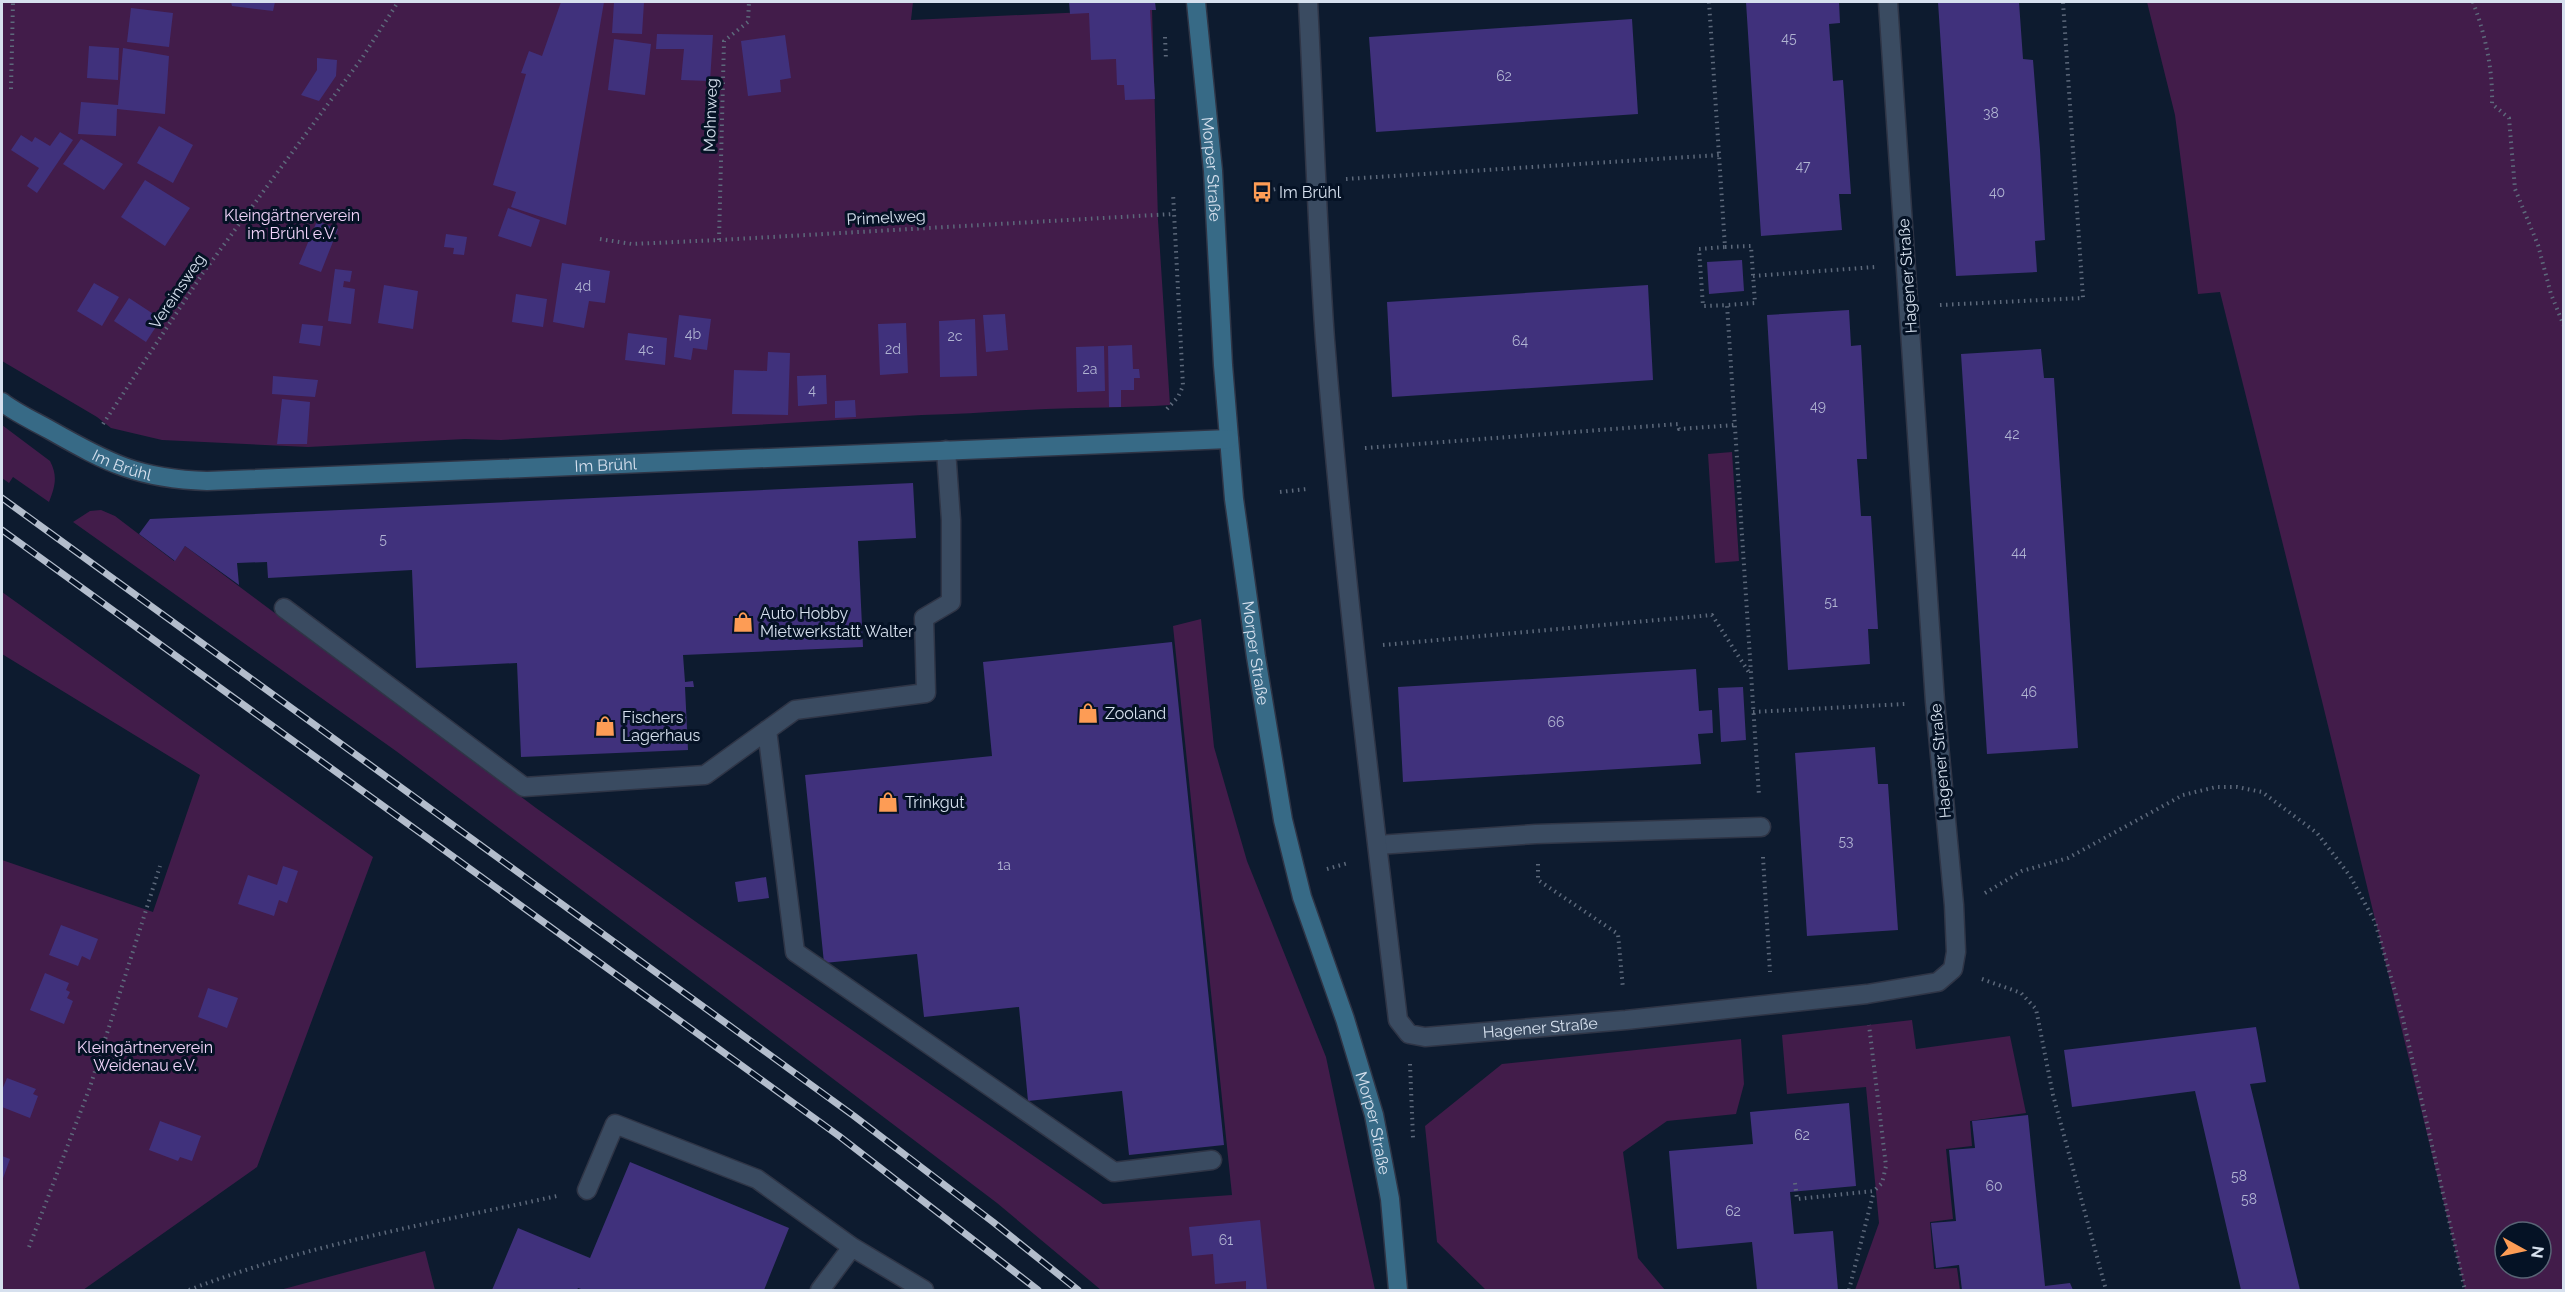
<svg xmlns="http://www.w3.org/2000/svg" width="2565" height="1292" font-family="Raleway,sans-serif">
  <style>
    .green { fill: #421c4a; fill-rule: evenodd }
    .building { fill: #40317c }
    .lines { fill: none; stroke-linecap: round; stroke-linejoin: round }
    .lane-casing { stroke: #2f3546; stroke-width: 21 }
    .street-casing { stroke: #2f3546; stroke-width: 21 }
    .secondary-casing { stroke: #2f3546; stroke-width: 21 }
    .path { stroke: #5d697b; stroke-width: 4; stroke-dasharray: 1.5 4.5; stroke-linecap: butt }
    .lane { stroke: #3a4b61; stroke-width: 18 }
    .street { stroke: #3a4b61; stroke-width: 18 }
    .secondary { stroke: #376a86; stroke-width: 18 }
    .rail-casing { stroke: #b3bdcc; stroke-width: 7 }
    .rail { stroke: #051225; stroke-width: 4.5; stroke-dasharray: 14; stroke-linecap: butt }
    .labels { text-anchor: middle; stroke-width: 6; stroke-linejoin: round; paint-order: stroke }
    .number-label { font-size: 14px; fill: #b0b4d2 }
    .street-label { font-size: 16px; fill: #d6e0ee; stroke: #051225 }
    .poi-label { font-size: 16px; fill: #d6e0ee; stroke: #051225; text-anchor: start }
    .park-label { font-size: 16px; fill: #f2d4fa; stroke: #051225 }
  </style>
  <rect width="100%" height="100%" fill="#0d1b2f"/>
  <!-- green -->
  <path class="green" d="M2,2H913L911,20L1152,9L1158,220L1170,405C1128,408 1087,407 1046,409C1004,411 963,414 922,415L501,440L465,439L308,447L162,440L111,428L97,417L2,361Z
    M2147,2H2563V1290H2465L2323,705L2220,292L2198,294L2175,115ZM2505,1232H2541V1268H2505Z
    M2,425L50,461C58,476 55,487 49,502L13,477L9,483L2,478Z
    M1732,452L1739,561L1715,563L1708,454Z
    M101,510L115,516L174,561L185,546L536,808L699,924L1103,1204L1232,1195L1173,626L1201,619L1214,747L1247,861L1326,1057L1375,1290H1101L997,1203L725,997L396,751L73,522L90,511Z
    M2,592L373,857L257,1167L83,1290H2V860L153,912L200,775L2,654Z
    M1912,1020L1916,1049L2010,1036L2026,1113L1970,1121L1972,1146L1946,1149L1953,1219L1930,1222L1934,1269L1957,1268L1960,1290H1855L1879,1223L1866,1087L1787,1094L1782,1035Z
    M1741,1039L1744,1084L1736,1114L1667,1121L1623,1152L1638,1258L1665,1290H1486L1437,1242L1425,1126L1502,1064Z
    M425,1251L435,1290H280Z"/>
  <!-- building -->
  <path class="building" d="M231,2H275L273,11L232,6Z
    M561,2H604L566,225L511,207L516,192L493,185L526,74L521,73L529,51L542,56Z
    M614,2H644L642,34L612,33Z
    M1069,2H1155L1156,10H1150L1155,99L1125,100L1124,85H1117L1116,59L1091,60L1089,13L1070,14Z
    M1746,2H1839L1840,23L1829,24L1833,81L1843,80L1851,194H1839L1842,230L1761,236Z
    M1938,2H2019L2023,59L2033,60L2040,150L2045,240L2035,241L2037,272L1956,276Z
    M131,8L173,13L169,47L127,42Z
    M1632,19L1638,114L1376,132L1369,37Z
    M657,34L713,35L710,81L681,80L684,49H656Z
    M785,35L791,78L780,80L781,92L748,96L741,41Z
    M614,39L651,44L645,95L608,90Z
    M89,46L119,48L118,80L87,78Z
    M123,48L169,56L165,114L117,109L116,136L78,134L81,102L118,105Z
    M317,58L337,60L336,76L319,101L301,95L317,70Z
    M159,126L193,145L173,183L137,163Z
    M60,132L73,140L37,193L27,186L39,168L11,150L21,135L32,142L35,137L50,146Z
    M81,139L123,164L104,190L63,164Z
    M145,180L190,208L165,246L121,217Z
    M508,208L540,220L531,247L498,236Z
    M317,221L338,229L321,272L299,264Z
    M446,234L467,237L464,255L453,254L454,248L444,247Z
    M1742,260L1744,291L1709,294L1707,262Z
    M562,263L610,271L605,303L589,301L584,328L553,322Z
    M335,269L352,271L350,282L344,281L343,287L355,289L351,324L328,321Z
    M94,283L119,297L102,326L77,311Z
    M384,285L418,291L413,329L378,323Z
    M1648,285L1653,380L1392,397L1387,302Z
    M516,294L547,299L543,327L512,322Z
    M129,298L161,319L146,342L114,321Z
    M1849,310L1851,346L1861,345L1867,459H1857L1861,516H1871L1878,629H1868L1870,664L1788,670L1767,315Z
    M1005,314L1008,350L986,352L983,315Z
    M679,315L711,319L707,350L693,348L691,360L674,357Z
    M975,319L977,376L940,377L939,321Z
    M906,323L908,373L880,375L878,324Z
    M302,324L323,326L320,346L299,343Z
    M628,333L667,338L665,365L625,360Z
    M1132,345L1133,369H1139L1140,378H1134V390H1121V407H1109L1108,346Z
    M1104,346L1105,391L1077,392L1076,347Z
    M2041,349L2044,378H2054L2078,748L1987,754L1961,354Z
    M768,352L790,353L788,415L732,414L734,370L767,371Z
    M826,375L827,404L798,406L797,376Z
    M273,376L318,380L315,397L272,394Z
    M282,399L310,402L307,444H277Z
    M855,400L856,417L835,418V401Z
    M913,483L916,538L858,541L863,647L683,655L685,682L693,681L694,687H685L688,750L521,757L517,663L416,668L412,570L268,578L267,562L237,563L239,585L185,546L175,561L139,534L150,519Z
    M1172,642L1224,1145L1129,1155L1122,1091L1028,1101L1019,1007L924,1017L917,954L824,963L805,775L992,756L983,662Z
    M1696,669L1699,711L1712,710L1713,733L1698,734L1701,764L1403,782L1398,687Z
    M1743,687L1746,740L1721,742L1718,688Z
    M1875,747L1878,784H1888L1898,930L1807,936L1795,753Z
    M283,866L298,871L287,903L279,900L274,916L238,904L248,875L277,885Z
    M766,877L769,898L738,902L735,882Z
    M61,925L98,939L90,960L82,956L78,966L49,955Z
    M45,973L69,983L66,990L70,992L67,998L73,1001L64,1024L30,1010Z
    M208,988L238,998L227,1028L198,1017Z
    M2256,1027L2266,1082L2250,1084L2300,1290H2241L2195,1091L2072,1107L2064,1050Z
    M7,1078L36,1089L33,1094L38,1096L30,1118L2,1107V1090Z
    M1849,1103L1856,1186L1790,1192L1794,1234L1833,1231L1838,1290H1757L1752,1242L1677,1249L1669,1151L1753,1144L1750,1112Z
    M2028,1115L2045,1286L2070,1283L2073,1290H1962L1959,1265L1936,1268L1931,1223L1956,1221L1949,1150L1975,1148L1972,1121Z
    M160,1121L201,1136L192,1161L180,1157L178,1161L149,1150Z
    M2,1156L10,1159L2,1181Z
    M630,1162L789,1228L764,1290H584L578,1288L577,1290H492L518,1228L590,1258Z
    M1260,1220L1267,1290H1246V1281L1215,1284L1213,1254L1192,1256L1189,1227Z"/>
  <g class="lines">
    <!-- lane casing -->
    <g class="lane-casing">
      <path id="lane" d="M284,608L524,787L705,775L795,710L926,693L924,618L951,602V520L946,450
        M767,730L795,952L1114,1172L1212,1160
        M1378,845L1536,834L1761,827
        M587,1190L615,1124L757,1179L852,1247
        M820,1290L852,1247L924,1290"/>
    </g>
    <!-- street casing -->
    <g class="street-casing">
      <g id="street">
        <path id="s1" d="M1308,2C1314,114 1317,228 1325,340C1343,567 1371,794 1398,1020L1409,1034L1425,1037L1626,1020L1867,994L1938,982L1953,969L1956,952L1954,905L1935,702L1888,2"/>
      </g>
    </g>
    <!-- secondary casing -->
    <g class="secondary-casing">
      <g id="secondary">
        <path id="s2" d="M1196,2L1213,171L1223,365L1234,499L1256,657L1283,820L1302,897L1345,1019L1374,1115L1390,1199L1398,1290"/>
        <path id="s3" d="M2,402C16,413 34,421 50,430C108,463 139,479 207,481L1229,439"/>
      </g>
    </g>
    <!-- path -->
    <path class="path" d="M1709,2L1725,247L1699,249L1703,306L1727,305L1759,796
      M2473,2C2485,34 2493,69 2492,104L2509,118L2515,189L2538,245L2551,294L2564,326
      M1165,37L1166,60
      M11,89L13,2
      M1346,179L1719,155
      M1262,192L1285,187
      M600,239L632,244L719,240L1173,214
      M719,240L724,41L748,22L749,2
      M1725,247L1751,246L1755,303L1727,305
      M1753,276L1875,267
      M1940,305L2083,298L2063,2
      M1167,409L1178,397L1183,386L1173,193
      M103,424L203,273L362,58L398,2
      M1365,448L1678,424L1679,429L1735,425
      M1280,492L1307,489
      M1383,645L1712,615L1750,674
      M1753,712L1905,704
      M1763,857L1770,972
      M1538,864V880L1618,934L1623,989
      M1327,869L1348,863
      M1985,893L2022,871L2068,858L2183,795L2216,787H2237L2262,792L2317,833L2350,876L2375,922L2403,1019L2465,1290
      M1982,979L2021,993L2036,1009L2053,1095L2106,1290
      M1410,1064L1413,1138
      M1795,1183L1797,1199L1874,1191L1882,1183L1886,1166L1869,1025
      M29,1247L90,1087L160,866
      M189,1290C308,1244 433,1223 557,1196
      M1849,1290L1874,1191"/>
    <!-- lane -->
    <use href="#lane" class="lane"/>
    <!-- street -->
    <use href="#street" class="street"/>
    <!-- secondary -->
    <use href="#secondary" class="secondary"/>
    <!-- rail casing -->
    <g class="rail-casing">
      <path id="rail" d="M2,498L854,1116L993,1222L1078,1290
        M2,530L839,1136L1038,1290"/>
    </g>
    <!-- rail -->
    <use href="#rail" class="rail"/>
  </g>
  <!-- icons -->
  <defs>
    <g id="bus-bare" transform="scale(1.62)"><path d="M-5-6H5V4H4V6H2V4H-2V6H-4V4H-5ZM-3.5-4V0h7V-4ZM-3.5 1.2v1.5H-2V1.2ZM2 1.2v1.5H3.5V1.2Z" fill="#fd9c55" stroke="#051225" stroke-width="2.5" paint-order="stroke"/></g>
    <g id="shop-bare" transform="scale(1.62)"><path d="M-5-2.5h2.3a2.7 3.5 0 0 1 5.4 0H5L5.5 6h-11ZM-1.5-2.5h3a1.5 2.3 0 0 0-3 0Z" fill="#fd9c55" stroke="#051225" stroke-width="2.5" paint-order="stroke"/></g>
  </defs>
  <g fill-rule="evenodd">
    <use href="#bus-bare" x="1262" y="192"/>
    <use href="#shop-bare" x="743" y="622"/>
    <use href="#shop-bare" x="1088" y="713"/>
    <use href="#shop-bare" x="605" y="726"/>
    <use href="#shop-bare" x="888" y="802"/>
  </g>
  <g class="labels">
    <!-- number labels -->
    <g class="number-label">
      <text x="1789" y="43">45</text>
      <text x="1504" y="81">62</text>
      <text x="1991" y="118">38</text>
      <text x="1803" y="171">47</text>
      <text x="1997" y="197">40</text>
      <text x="583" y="291">4d</text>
      <text x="693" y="339">4b</text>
      <text x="955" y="341">2c</text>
      <text x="1520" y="346">64</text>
      <text x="646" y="354">4c</text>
      <text x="893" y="354">2d</text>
      <text x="1090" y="374">2a</text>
      <text x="812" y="395">4</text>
      <text x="1818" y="411">49</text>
      <text x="2012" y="439">42</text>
      <text x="383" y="544">5</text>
      <text x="2019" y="557">44</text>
      <text x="1831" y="607">51</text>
      <text x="2029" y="697">46</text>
      <text x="1556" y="727">66</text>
      <text x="1846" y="846">53</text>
      <text x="1004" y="870">1a</text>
      <text x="1802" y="1140">62</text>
      <text x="2239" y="1181">58</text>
      <text x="1994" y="1191">60</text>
      <text x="2249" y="1204">58</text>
      <text x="1733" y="1216">62</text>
      <text x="1226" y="1245">61</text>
    </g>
    <!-- street labels -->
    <g class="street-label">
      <text transform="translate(710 115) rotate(-88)" y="6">Mohnweg</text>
      <text dy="6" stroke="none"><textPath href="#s2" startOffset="168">Morper Straße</textPath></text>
      <text transform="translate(886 217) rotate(-3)" y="6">Primelweg</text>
      <text transform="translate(1907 276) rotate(-94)" y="6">Hagener Straße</text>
      <text transform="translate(177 291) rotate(-56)" y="6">Vereinsweg</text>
      <text dy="6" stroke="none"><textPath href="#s3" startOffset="622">Im Brühl</textPath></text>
      <text dy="6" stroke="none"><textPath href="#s3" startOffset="136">Im Brühl</textPath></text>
      <text dy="6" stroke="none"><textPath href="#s2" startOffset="654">Morper Straße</textPath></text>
      <text transform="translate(1940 761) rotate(-95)" y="6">Hagener Straße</text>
      <text dy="6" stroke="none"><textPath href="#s1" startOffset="1172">Hagener Straße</textPath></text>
      <text dy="6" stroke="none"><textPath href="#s2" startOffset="1140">Morper Straße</textPath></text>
    </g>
    <!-- poi labels -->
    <g class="poi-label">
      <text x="1279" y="198">Im Brühl</text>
      <text x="760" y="619">Auto Hobby<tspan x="760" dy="18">Mietwerkstatt Walter</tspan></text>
      <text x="1105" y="719">Zooland</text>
      <text x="622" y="723">Fischers<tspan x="622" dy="18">Lagerhaus</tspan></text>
      <text x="905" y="808">Trinkgut</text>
    </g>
    <!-- park labels -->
    <g class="park-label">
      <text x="292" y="221">Kleingärtnerverein<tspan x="292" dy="18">im Brühl e.V.</tspan></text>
      <text x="145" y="1053">Kleingärtnerverein<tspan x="145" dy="18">Weidenau e.V.</tspan></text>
    </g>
  </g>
  <!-- border -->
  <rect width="2565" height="1292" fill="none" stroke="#d6e0ee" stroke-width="6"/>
  <!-- north arrow -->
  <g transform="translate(2523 1250) rotate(98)"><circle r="28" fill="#051225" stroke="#596475" stroke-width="1.5"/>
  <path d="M0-4.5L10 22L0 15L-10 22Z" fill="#fd9c55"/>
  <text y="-9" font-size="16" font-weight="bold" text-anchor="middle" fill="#d6e0ee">N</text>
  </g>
</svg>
